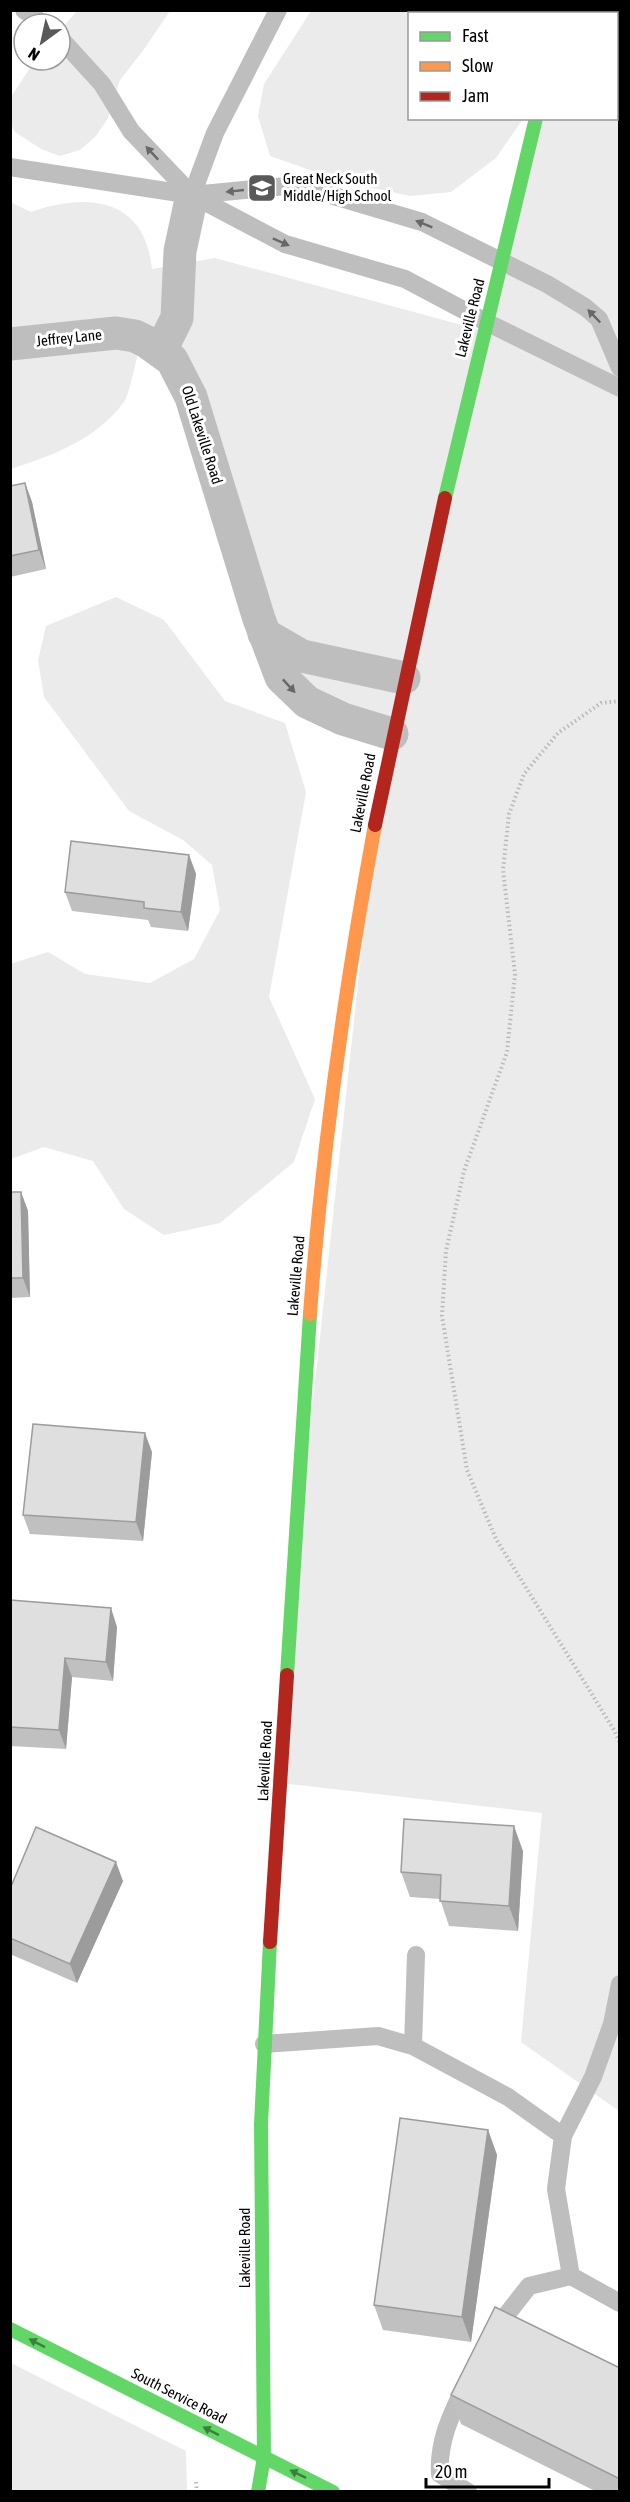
<svg xmlns="http://www.w3.org/2000/svg" width="630" height="2502" font-family="'Asap Condensed',sans-serif">
  <style>
    .green { fill: #ebebeb }
    .lines { fill: none; stroke-linecap: round; stroke-linejoin: round }
    .path { stroke: #b9b9b9; stroke-width: 4; stroke-dasharray: 1.5 3; stroke-linecap: butt }
    .lane { stroke: #bebebe; stroke-width: 18 }
    .street { stroke: #bebebe; stroke-width: 33 }
    .fast { stroke: #63d668; stroke-width: 14 }
    .slow { stroke: #ff974d; stroke-width: 14 }
    .jam { stroke: #b3261e; stroke-width: 14 }
    .wall { fill: #c0c0c0 }
    .shaded-wall { fill: #9c9c9c }
    .building { fill: #dfdfdf; stroke: #9c9c9c; stroke-width: 1.5 }
    .oneway { fill: #686868 }
    .oneway2 { fill: #3b803e }
    .labels { text-anchor: middle; stroke-width: 6; stroke-linejoin: round; paint-order: stroke }
    .poi-label { font-size: 15px; fill: #000; stroke: #fff; text-anchor: start }
    .street-label { font-size: 15px; fill: #000; stroke: #fff }
  </style>
  <rect width="100%" height="100%" fill="#fff"/>
  <!-- green -->
  <path class="green" d="M77,11H170L142,52L120,80L108,118L96,136L80,150L60,156L41,149L15,132L11,124V97L35,60H60V30Z
    M311,11H619V2111L521,2042L542,1813L272,1782L386,724L291,681L192,375L143,331C139,346 131,391 124,402C96,440 53,455 11,469L10,202L31,212C88,192 145,198 152,269L215,258L480,330L530,119L616,118V14H410V118L523,119L496,158L451,192L410,196L345,182L270,156L258,116L264,84Z
    M116,597L164,620L225,701L285,723L306,792L269,997L315,1099L294,1162L220,1223L164,1235L124,1209L93,1161L44,1147L11,1159L10,964L48,952L85,974L150,983L194,959L220,910L212,865L183,840L129,811L44,697L38,660L46,626Z
    M11,2363L186,2451L187,2491H11Z"/>
  <g class="lines">
    <!-- path -->
    <path class="path" d="M620,701L601,703L558,733L524,774L509,814L503,870L515,974L507,1052L464,1171L446,1251L442,1316L467,1470L496,1539L614,1730L620,1743
      M196,2482L197,2492"/>
    <!-- lane -->
    <path class="lane" d="M24,10L43,24
      M60,38L102,84L131,131L192,195L285,244L405,279L486,322L620,388
      M10,167L192,195L297,185L422,222L547,284L585,307L599,319L620,368
      M192,195L215,133L278,10
      M264,2044L378,2036L413,2046L508,2097L563,2136
      M413,2046L416,1955
      M571,2276L556,2189L563,2136L593,2077L612,2024L620,1984
      M493,2332L529,2286L571,2276L620,2303
      M465,2386C451,2415 438,2441 440,2474L468,2492"/>
    <!-- street -->
    <path class="street" d="M10,344L116,333L135,336L147,342L172,360L191,397L259,619L281,677L307,702L343,719L392,734
      M161,350L177,318L180,251L192,195
      M264,634L302,656L404,678"/>
    <!-- fast -->
    <path class="fast" d="M445,498L536,118
      M287,1675L310,1314
      M10,2329L333,2492
      M258,2492L264,2457L261,2124L270,1942"/>
    <!-- slow -->
    <path class="slow" d="M560,14L561,10
      M310,1314C322,1150 345,987 375,825"/>
    <!-- jam -->
    <path class="jam" d="M375,825L445,498
      M270,1942L287,1675"/>
  </g>
  <!-- wall -->
  <path class="wall" d="M25,483L32,502L46,569L10,577V486Z
    M189,855L196,874L188,931L151,927L148,920L72,911L65,892Z
    M10,1192H21L28,1211L30,1297L10,1298Z
    M152,1452L143,1541L30,1534L23,1515Z
    M10,1600L117,1627L113,1681L72,1677L66,1749L10,1746Z
    M523,1851L518,1931L449,1926L440,1899L410,1897L401,1872Z
    M123,1881L77,1983L10,1954V1889Z
    M488,2130L497,2155L471,2342L383,2330L374,2305Z
    M620,2368V2492H597L461,2424L451,2395Z"/>
  <!-- shaded-wall -->
  <path class="shaded-wall" d="M25,483L32,502L46,569L39,550Z
    M189,855L196,874L188,931L181,912Z
    M21,1192L28,1211L30,1297L23,1278Z
    M145,1433L152,1452L143,1541L136,1522Z
    M111,1608L117,1627L113,1681L106,1662Z
    M65,1658L72,1677L66,1749L59,1730Z
    M514,1826L523,1851L518,1931L509,1906Z
    M116,1862L123,1881L77,1983L70,1964Z
    M488,2130L497,2155L471,2342L462,2317Z"/>
  <!-- building -->
  <path class="building" d="M25,483L39,550L10,556V486Z
    M71,841L189,855L181,912L144,908V902L65,892Z
    M10,1192H21L23,1278H10Z
    M33,1424L145,1433L136,1522L23,1515Z
    M10,1600L111,1608L106,1662L65,1658L59,1730L10,1727Z
    M404,1819L514,1826L509,1906L440,1901L441,1875L401,1872Z
    M36,1827L116,1862L70,1964L10,1938V1889Z
    M400,2118L488,2130L462,2317L374,2305Z
    M495,2307L620,2368V2479L451,2395Z"/>
  <!-- one-way arrows -->
  <defs><path id="oneway-solid" d="M-6-.8H1V-3.2L6.5 0L1 3.2V.8H-6Z" transform="scale(1.5)"/></defs>
  <g class="oneway">
    <use href="#oneway-solid" transform="translate(152 153) rotate(-133)"/>
    <use href="#oneway-solid" transform="translate(235 191) rotate(174)"/>
    <use href="#oneway-solid" transform="translate(424 224) rotate(-158)"/>
    <use href="#oneway-solid" transform="translate(281 242) rotate(24)"/>
    <use href="#oneway-solid" transform="translate(594 316) rotate(-134)"/>
    <use href="#oneway-solid" transform="translate(289 686) rotate(47)"/>
  </g>
  <g class="oneway2">
    <use href="#oneway-solid" transform="translate(37 2343) rotate(-153)"/>
    <use href="#oneway-solid" transform="translate(211 2431) rotate(-153)"/>
    <use href="#oneway-solid" transform="translate(298 2474) rotate(-154)"/>
  </g>
  <!-- icons -->
  <defs>
    <g id="school-square" transform="scale(1.5)"><rect x="-9" y="-9" width="18" height="18" rx="4" fill="#595959" stroke="#fff"/><path d="M0-5L7-2L0 1L-7-2ZM-4 1L0 2.5L4 1V4Q0 6-4 4Z" fill="#fff"/></g>
  </defs>
  <g fill-rule="evenodd">
    <use href="#school-square" x="262" y="188"/>
  </g>
  <g class="labels">
    <!-- poi labels -->
    <g class="poi-label">
      <text x="283" y="184">Great Neck South<tspan x="283" dy="17">Middle/High School</tspan></text>
    </g>
    <!-- street labels -->
    <g class="street-label">
      <text transform="translate(470 318) rotate(-76)" y="5">Lakeville Road</text>
      <text transform="translate(69 338) rotate(-6)" y="5">Jeffrey Lane</text>
      <text transform="translate(202 435) rotate(72)" y="5">Old Lakeville Road</text>
      <text transform="translate(363 793) rotate(-79)" y="5">Lakeville Road</text>
      <text transform="translate(296 1276) rotate(-85)" y="5">Lakeville Road</text>
      <text transform="translate(265 1761) rotate(-87)" y="5">Lakeville Road</text>
      <text transform="translate(245 2248) rotate(-90)" y="5">Lakeville Road</text>
      <text transform="translate(179 2396) rotate(27)" y="5">South Service Road</text>
    </g>
  </g>
  <!-- border -->
  <rect width="630" height="2502" fill="none" stroke="#000000" stroke-width="24"/>
  <!-- legend -->
  <rect x="408" y="12" width="210" height="108" fill="#ffffff" stroke="#999999" stroke-width="1.5"/>
  <rect x="420" y="32" width="30" height="9" fill="#63d668" stroke="#999999" stroke-width="1.5"/>
  <text x="462" y="42" font-size="18" fill="#000000">Fast</text>
  <rect x="420" y="62" width="30" height="9" fill="#ff974d" stroke="#999999" stroke-width="1.5"/>
  <text x="462" y="72" font-size="18" fill="#000000">Slow</text>
  <rect x="420" y="92" width="30" height="9" fill="#b3261e" stroke="#999999" stroke-width="1.5"/>
  <text x="462" y="102" font-size="18" fill="#000000">Jam</text>
  <!-- north arrow -->
  <g transform="translate(42 42) rotate(213)"><circle r="28" fill="#ffffff" stroke="#999999" stroke-width="1.5"/>
  <path d="M0-4.5L10 22L0 15L-10 22Z" fill="#595959"/>
  <text y="-9" font-size="16" font-weight="bold" text-anchor="middle" fill="#000000">N</text>
  </g>
  <!-- scale -->
  <path d="M426 2478v9h123v-9" fill="none" stroke="#000000" stroke-width="3"/>
  <text x="435" y="2478" font-size="18" fill="#000000" stroke="#ffffff" stroke-width="4.5" paint-order="stroke">20 m</text>
</svg>
